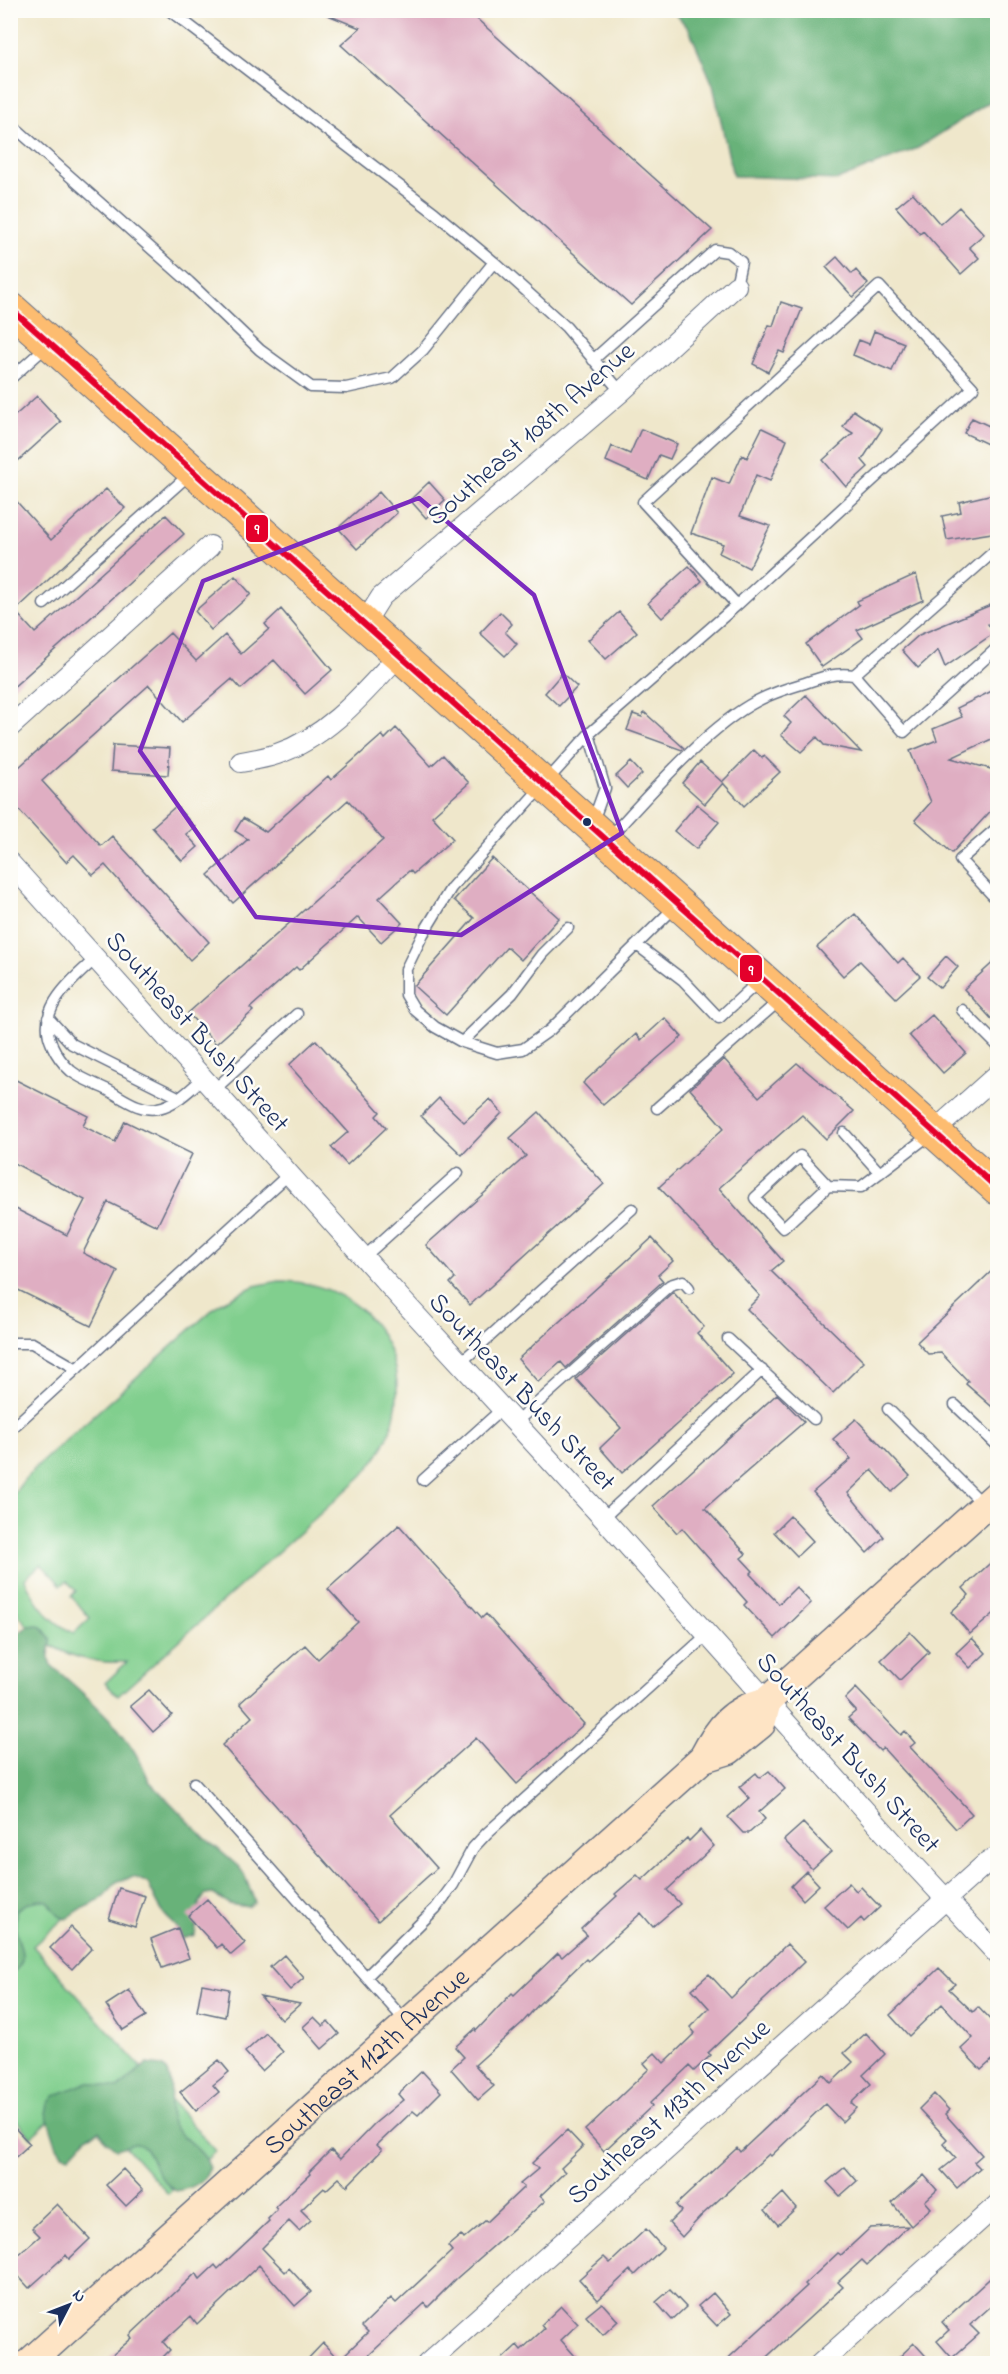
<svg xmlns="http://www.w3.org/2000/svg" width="1008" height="2374" font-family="'Indie Flower',sans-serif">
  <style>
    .green { fill: #81cf8e; stroke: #4e7f76; stroke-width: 1.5; fill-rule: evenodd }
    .forest { fill: #68b279; stroke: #42706c; stroke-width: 1.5 }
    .building { fill: #dfaec2 }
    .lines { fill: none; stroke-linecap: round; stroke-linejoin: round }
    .lane-casing { stroke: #656f84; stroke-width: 13 }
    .street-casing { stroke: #656f84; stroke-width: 22 }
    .secondary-casing { stroke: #656f84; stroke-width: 31 }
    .primary-casing { stroke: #656f84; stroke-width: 34 }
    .lane { stroke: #fff; stroke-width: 10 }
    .street { stroke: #fff; stroke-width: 20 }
    .secondary { stroke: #fee4c5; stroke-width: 28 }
    .primary { stroke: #fdbc6f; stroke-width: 32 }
    .bus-1-casing { stroke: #fdfcf7; stroke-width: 10 }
    .bus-1 { stroke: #e4002b; stroke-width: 6 }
    .marked { fill: none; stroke: #7b2cbf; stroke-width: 4.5; stroke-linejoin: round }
    .bus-dot { fill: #1b2f5e; stroke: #fdfcf7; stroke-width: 2 }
    .labels { text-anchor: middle; stroke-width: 5; stroke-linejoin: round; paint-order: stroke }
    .street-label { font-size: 27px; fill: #1b2f5e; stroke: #fdfcf7 }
    .line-badge { stroke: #fdfcf7; stroke-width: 2 }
    .badge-label { font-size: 16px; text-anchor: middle; font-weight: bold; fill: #fff }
  </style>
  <rect width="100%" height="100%" fill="#fdfcf7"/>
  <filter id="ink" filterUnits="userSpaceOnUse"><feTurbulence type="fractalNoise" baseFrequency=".0167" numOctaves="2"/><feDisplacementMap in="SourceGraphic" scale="12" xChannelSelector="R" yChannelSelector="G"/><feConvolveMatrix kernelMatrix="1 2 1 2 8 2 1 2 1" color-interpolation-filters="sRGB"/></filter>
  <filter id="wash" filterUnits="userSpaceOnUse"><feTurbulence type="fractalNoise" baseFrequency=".008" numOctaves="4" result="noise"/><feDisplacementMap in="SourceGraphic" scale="24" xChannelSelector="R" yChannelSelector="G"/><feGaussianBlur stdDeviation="1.35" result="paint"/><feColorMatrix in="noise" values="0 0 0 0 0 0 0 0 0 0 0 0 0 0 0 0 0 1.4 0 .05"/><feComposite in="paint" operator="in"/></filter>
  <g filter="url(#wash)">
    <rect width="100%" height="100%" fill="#efe7cb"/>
    <!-- green -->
    <path class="green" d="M279,1281C388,1281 435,1397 362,1476L118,1696L105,1683L127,1662C78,1665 33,1646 11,1601L10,1499L24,1480L38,1465L220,1303L254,1286ZM41,1564L61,1585L67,1581L76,1591L71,1596L90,1618L74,1633C50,1622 35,1603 25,1579Z
      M10,1629L178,1816L33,1946L216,2151L168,2194L79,2094L31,2137L11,2114Z"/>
    <!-- forest -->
    <path class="forest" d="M673,11H997V97L918,148L837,180L733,176L713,85L689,29Z
      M37,1625L43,1628L51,1641C51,1649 46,1657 51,1665C90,1699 131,1732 149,1781L205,1838L239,1867L244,1874L255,1902L248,1907L229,1904L213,1894L205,1895L199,1904L195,1935L182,1939C179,1924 169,1922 162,1911C156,1902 152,1892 148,1883L134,1877L118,1881L99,1901L81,1909L66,1919L59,1916L48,1901C35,1898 26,1903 16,1911C16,1917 15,1924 16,1930C19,1947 31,1962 11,1973V1638L29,1626Z
      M147,2064C151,2065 157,2065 161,2066C178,2072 166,2108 172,2123C179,2141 227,2159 201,2181C193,2188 185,2190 175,2191C160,2180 155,2167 147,2151C145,2147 140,2144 135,2144C129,2144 123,2148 116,2149L106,2141L100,2131L88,2136L69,2156L62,2154L57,2147L46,2113L48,2104L54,2096L88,2082L118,2088C129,2082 135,2071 147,2064Z"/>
    <g id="blocks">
      <!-- building -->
      <path class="building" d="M467,10L712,230L631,305L341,45L360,28L318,11Z
        M913,193L940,224L959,207L984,234L969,247L979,258L961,274L923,231L920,234L896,207Z
        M837,257L852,274L856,270L868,284L853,297L826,267Z
        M781,302L802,309L784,353L779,351L768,372L753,364L769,325L773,326Z
        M874,331L904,343L892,371L853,355L859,340L869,344Z
        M37,396L61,422L10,468V420Z
        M853,410L882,429L862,460L868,467L846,487L823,460L853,433L843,427Z
        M972,418L998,430V449L964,433Z
        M762,428L787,440L770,481L756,475L740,516L770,526L749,568L719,553L723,544L691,533L712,477L729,484L742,455L747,458Z
        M641,429L677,444L670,459L659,455L648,480L606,461L612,446L630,454Z
        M429,482L445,500L426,518L410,500Z
        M106,489L125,508L15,611L35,633L166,515L184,534L10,690V494L51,540Z
        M379,492L397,513L357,549L338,528Z
        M993,494L998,532L947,540L942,516L961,512L959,502Z
        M689,566L702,581L662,618L648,603Z
        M916,574L923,600L857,630L863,638L822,667L806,644L859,605L857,601Z
        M235,576L251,594L211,630L195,611Z
        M998,602V620L988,624L994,633L945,667L938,650L918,668L902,650L919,635Z
        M281,609L332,670L305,694L274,660L241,689L232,679L182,722L149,685L42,781L101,846L112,836L209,942L190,960L105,865L93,875L74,855L66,862L10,800V775L170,633L196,661L225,635L241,654L269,629L265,624Z
        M500,612L512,624L505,632L517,644L505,656L480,633Z
        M619,612L637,632L606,659L588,640Z
        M562,673L577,687L559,706L545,693Z
        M998,688V736L951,758L998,771V803L952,853L915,820L931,802L910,751L937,740L933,729L962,717L957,708Z
        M806,695L861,752L824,745L817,737L801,752L781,735L791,723L784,716Z
        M644,712L684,748L682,750L627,730L633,714L642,717Z
        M396,728L431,766L443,755L469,783L432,816L453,839L413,874L410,870L379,898L402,923L381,942L358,917L299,970L296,967L250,1008L253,1011L216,1044L188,1013L383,840L348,800L233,903L208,875L248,839L235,831L243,818L266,832L328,776L331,780L382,735L385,739Z
        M113,745L170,748L168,775L111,771Z
        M754,750L762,758L764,756L780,772L744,806L723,783L705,804L682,783L700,762L722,782Z
        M631,762L642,774L627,788L616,776Z
        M697,804L719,822L696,849L674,831Z
        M176,806L195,827L186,834L198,847L182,861L152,827Z
        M492,858L559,918L521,960L507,947L446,1015L414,986L474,918L454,900Z
        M855,914L898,963L903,958L920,976L896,998L860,961L843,976L817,947Z
        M946,956L958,967L940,988L927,977Z
        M998,958V1026L964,989Z
        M932,1015L966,1053L943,1073L909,1035Z
        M665,1018L682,1037L603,1105L583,1083L636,1034L641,1040Z
        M316,1040L380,1112L376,1116L386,1128L347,1165L331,1147L348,1132L289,1065Z
        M724,1059L759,1097L797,1063L854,1111L826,1139L802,1115L719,1188L783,1261L771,1271L864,1362L833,1393L747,1309L760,1296L659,1187L724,1128L690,1089Z
        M10,1077L88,1116L83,1126L115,1142L125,1121L192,1154L157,1226L108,1202L83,1253L118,1271L91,1326L10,1286V1206L67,1235L85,1200L10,1161Z
        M439,1098L464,1122L490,1099L502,1113L462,1155L421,1116Z
        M539,1112L604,1184L470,1305L450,1283L455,1278L426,1245L526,1156L510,1138Z
        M652,1238L673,1261L658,1275L663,1281L566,1368L561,1362L538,1382L518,1359Z
        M998,1265V1412L966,1384L968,1381L941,1353L928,1354L917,1342Z
        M673,1292L704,1327L697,1333L733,1374L622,1473L600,1448L621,1428L576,1379Z
        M777,1394L804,1422L705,1508L746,1554L741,1558L753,1571L750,1574L779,1604L796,1587L811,1603L775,1638L744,1605L747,1602L682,1528L677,1533L653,1506Z
        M856,1419L910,1476L892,1492L872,1470L848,1493L884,1537L867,1553L813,1492L851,1459L833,1439Z
        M790,1516L813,1541L797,1556L774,1532Z
        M399,1525L482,1618L486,1614L584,1724L517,1784L476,1738L390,1815L437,1868L378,1921L222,1745L252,1717L240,1703L305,1645L318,1659L358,1622L328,1589Z
        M998,1556V1610L970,1634L951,1612L969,1595L963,1588Z
        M910,1632L929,1652L900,1680L881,1660Z
        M972,1638L986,1653L970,1668L956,1653Z
        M856,1688L901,1735L905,1731L915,1743L910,1747L972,1814L956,1829L883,1748L880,1751L848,1718L856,1711L845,1699Z
        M149,1690L172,1715L153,1732L130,1706Z
        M769,1771L785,1789L759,1812L765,1819L749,1833H743L728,1817L749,1798L739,1787L756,1773L760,1778Z
        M803,1823L831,1852L812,1869L784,1840Z
        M700,1830L714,1846L667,1890L680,1904L653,1927L641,1913L588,1961L586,1959L539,2004L522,2023L475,2065L494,2086L478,2100L451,2069L464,2057L455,2047L475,2029L476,2031L512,1993L514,1995L558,1953L562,1957L587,1935L581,1929L617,1896L615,1894L637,1875L642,1880L687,1838L689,1841Z
        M806,1871L819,1885L803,1900L791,1886Z
        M849,1883L856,1891L861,1887L880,1907L864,1922L861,1918L848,1930L824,1906Z
        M119,1888L145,1896L135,1927L109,1919Z
        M207,1899L245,1943L231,1955L221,1944L217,1948L188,1916Z
        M71,1927L92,1948L72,1969L50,1948Z
        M178,1928L189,1958L162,1968L151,1939Z
        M787,1944L804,1962L708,2053L711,2055L694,2071L689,2066L650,2103L652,2106L604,2151L585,2130L649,2069L644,2063L655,2053L664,2063L695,2033L690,2027L709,2008L692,1989L709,1974L731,1998Z
        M284,1955L304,1978L290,1990L270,1967Z
        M939,1968L955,1984L949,1989L973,2012L978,2007L998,2028V2055L981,2070L961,2049L973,2038L942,2004L909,2036L890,2015Z
        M202,1984L229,1989L225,2017L197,2011Z
        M129,1990L146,2016L123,2030L106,2005Z
        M260,1996L300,2004L282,2020Z
        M314,2017L323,2026L328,2021L339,2034L322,2049L303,2027Z
        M266,2033L283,2052L262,2071L245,2052Z
        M866,2033L885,2054L863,2075L871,2084L851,2103L856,2108L842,2122L825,2104L771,2156L769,2154L702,2215L682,2237L669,2223L681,2211L676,2205L737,2148L740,2152L823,2074L831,2083L853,2062L844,2053Z
        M219,2060L229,2072L213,2085L219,2092L196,2111L180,2092Z
        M422,2071L441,2092L418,2115L413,2111L377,2145L382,2150L347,2186L339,2178L326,2190L324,2188L301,2210L311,2220L299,2231L289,2221L262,2248L285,2272L289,2268L311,2292L295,2306L259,2265L197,2324L191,2316L163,2342L170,2350L156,2364H102L132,2338L130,2335L196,2273L200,2279L215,2265L218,2269L269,2221L268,2219L277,2210L275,2207L310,2174L309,2172L331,2150L340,2159L374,2124L403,2100L398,2094Z
        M934,2094L949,2110L945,2114L982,2155L974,2162L980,2168L957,2188L941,2170L956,2158L943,2143L947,2139L919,2109Z
        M10,2123L30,2144L10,2162Z
        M567,2130L583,2147L561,2168L565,2172L540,2196L545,2201L457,2278L428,2307L425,2303L369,2355L377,2364H303L323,2343L339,2360L368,2332L362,2326L391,2298L396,2303L452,2251L448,2246L461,2235L464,2239L485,2221L487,2222L524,2187L520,2184L538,2169L532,2163Z
        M845,2167L857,2181L840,2196L827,2182Z
        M123,2169L143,2190L126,2206L106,2185Z
        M924,2175L937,2190L925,2201L931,2208L911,2226L892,2203Z
        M783,2193L796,2208L778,2225L765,2210Z
        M57,2204L90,2239L69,2259L66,2255L29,2288L10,2267V2262L40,2236L32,2228Z
        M908,2226L867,2265L862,2260L838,2282L843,2287L759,2364H722L807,2286L805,2284L838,2253L841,2255L870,2228Z
        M646,2229L663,2248L635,2275L630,2270L598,2300L579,2279L604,2257L610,2263Z
        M998,2271V2300L970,2325L979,2334L952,2358L937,2341L949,2330L942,2322Z
        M670,2290L686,2307L672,2320L656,2302Z
        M713,2293L731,2314L717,2326L698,2306Z
        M602,2303L618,2321L603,2335L586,2316Z
        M561,2306L578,2324L561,2340L582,2364H497L517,2345L521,2350L544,2329L541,2325Z
        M914,2343L933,2364H892Z"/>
    </g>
  </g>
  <g filter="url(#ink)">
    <use href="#blocks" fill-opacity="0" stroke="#656f84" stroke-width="1.5"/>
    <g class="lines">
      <!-- lane casing -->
      <g class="lane-casing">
        <path id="lane" d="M169,10L435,213L494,262L566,327L621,392
          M10,123L189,282L260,350L311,387L346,388L392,378L423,350L494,262
          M593,360L715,250L728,252L741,262L736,286
          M10,379L47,346
          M998,548L854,675L904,732L998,647
          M44,604L192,472
          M589,734L605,788L593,821
          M998,827L960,860L998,901
          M608,839C647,797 707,727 757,701C772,693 788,688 805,683C822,677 836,672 854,675
          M677,905L550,1030L523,1049L497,1053L462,1042L435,1027L415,1010L406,995V969L423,934L451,888L589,734L737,605L973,388L879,286L643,502L737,605
          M637,945L683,980L719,1018L759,981
          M96,958C72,981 35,1008 52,1045C56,1054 63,1064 71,1071C81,1079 96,1084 108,1090C123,1098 140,1112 158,1108C175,1105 191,1089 203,1078
          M962,1010L998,1046
          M48,1018L72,1044L180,1098
          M462,1042L512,994L542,954L568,928
          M214,1090L297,1014
          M657,1108L780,1000
          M844,1133L880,1173
          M800,1156L828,1186L783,1228L755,1198Z
          M828,1186L861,1187L932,1133
          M364,1257L458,1173
          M728,1339L814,1419
          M10,1343H32L77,1369
          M460,1363L632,1209
          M955,1405L998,1446
          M888,1409L983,1504
          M515,1423L670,1285L683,1281L689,1288
          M10,1430L289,1174
          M423,1480L502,1409
          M603,1518L762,1370
          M194,1783L407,2023
          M366,1977L436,1908L453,1885L473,1848L487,1833L708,1634"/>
      </g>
      <!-- street casing -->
      <g class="street-casing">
        <path id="street" d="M364,624L381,597L621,392L736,286
          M10,727L210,546
          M241,762C253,760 265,758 277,754C328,737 364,693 399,655
          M10,863L403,1301L603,1518L901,1851L998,1955
          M933,1132L998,1074
          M427,2364L984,1865L998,1856
          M820,2364L998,2204"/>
      </g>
      <!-- secondary casing -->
      <g class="secondary-casing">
        <g id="secondary">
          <path d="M703,1758L729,1750L761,1724L767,1701"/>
          <path id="s1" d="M28,2364L703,1758C719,1727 732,1710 767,1701L998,1494"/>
        </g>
      </g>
      <!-- primary casing -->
      <g class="primary-casing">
        <path id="primary" d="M10,308L998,1189"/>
      </g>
      <!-- lane -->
      <use href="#lane" class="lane"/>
      <!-- street -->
      <use href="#street" class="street"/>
      <!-- secondary -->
      <use href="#secondary" class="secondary"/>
      <!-- primary -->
      <use href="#primary" class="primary"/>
      <!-- bus-1 casing -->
      <g class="bus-1-casing">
        <path id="bus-1" d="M10,308L998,1189"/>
      </g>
      <!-- bus-1 -->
      <use href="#bus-1" class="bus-1"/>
    </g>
  </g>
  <!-- marked area -->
  <path class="marked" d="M419,498L534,595L622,833L461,935L256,917L140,751L203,581Z"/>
  <!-- markers -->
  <circle class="bus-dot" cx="587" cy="822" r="5"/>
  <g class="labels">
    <!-- street labels -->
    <g class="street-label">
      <text transform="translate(530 433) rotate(-41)" y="9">Southeast 108th Avenue</text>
      <text transform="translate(198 1031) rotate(48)" y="9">Southeast Bush Street</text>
      <text transform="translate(523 1391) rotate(47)" y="9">Southeast Bush Street</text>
      <text transform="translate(849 1752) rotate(48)" y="9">Southeast Bush Street</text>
      <text dy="9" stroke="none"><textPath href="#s1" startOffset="454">Southeast 112th Avenue</textPath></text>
      <text transform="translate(668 2111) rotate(-42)" y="9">Southeast 113th Avenue</text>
    </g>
  </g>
  <g class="line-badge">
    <rect x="245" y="514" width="24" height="29" rx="6" fill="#e4002b"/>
    <rect x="739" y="954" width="24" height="29" rx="6" fill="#e4002b"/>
  </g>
  <g class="badge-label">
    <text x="257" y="534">9</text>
    <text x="751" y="975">9</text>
  </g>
  <!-- margin -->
  <rect width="1008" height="2374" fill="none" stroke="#fdfcf7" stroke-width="36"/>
  <!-- north arrow -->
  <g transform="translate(69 2305) rotate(48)" stroke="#fdfcf7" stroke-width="4.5" paint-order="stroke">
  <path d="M0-4.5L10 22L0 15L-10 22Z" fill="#1b2f5e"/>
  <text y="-9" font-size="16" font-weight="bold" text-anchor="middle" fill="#1b2f5e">N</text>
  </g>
</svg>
